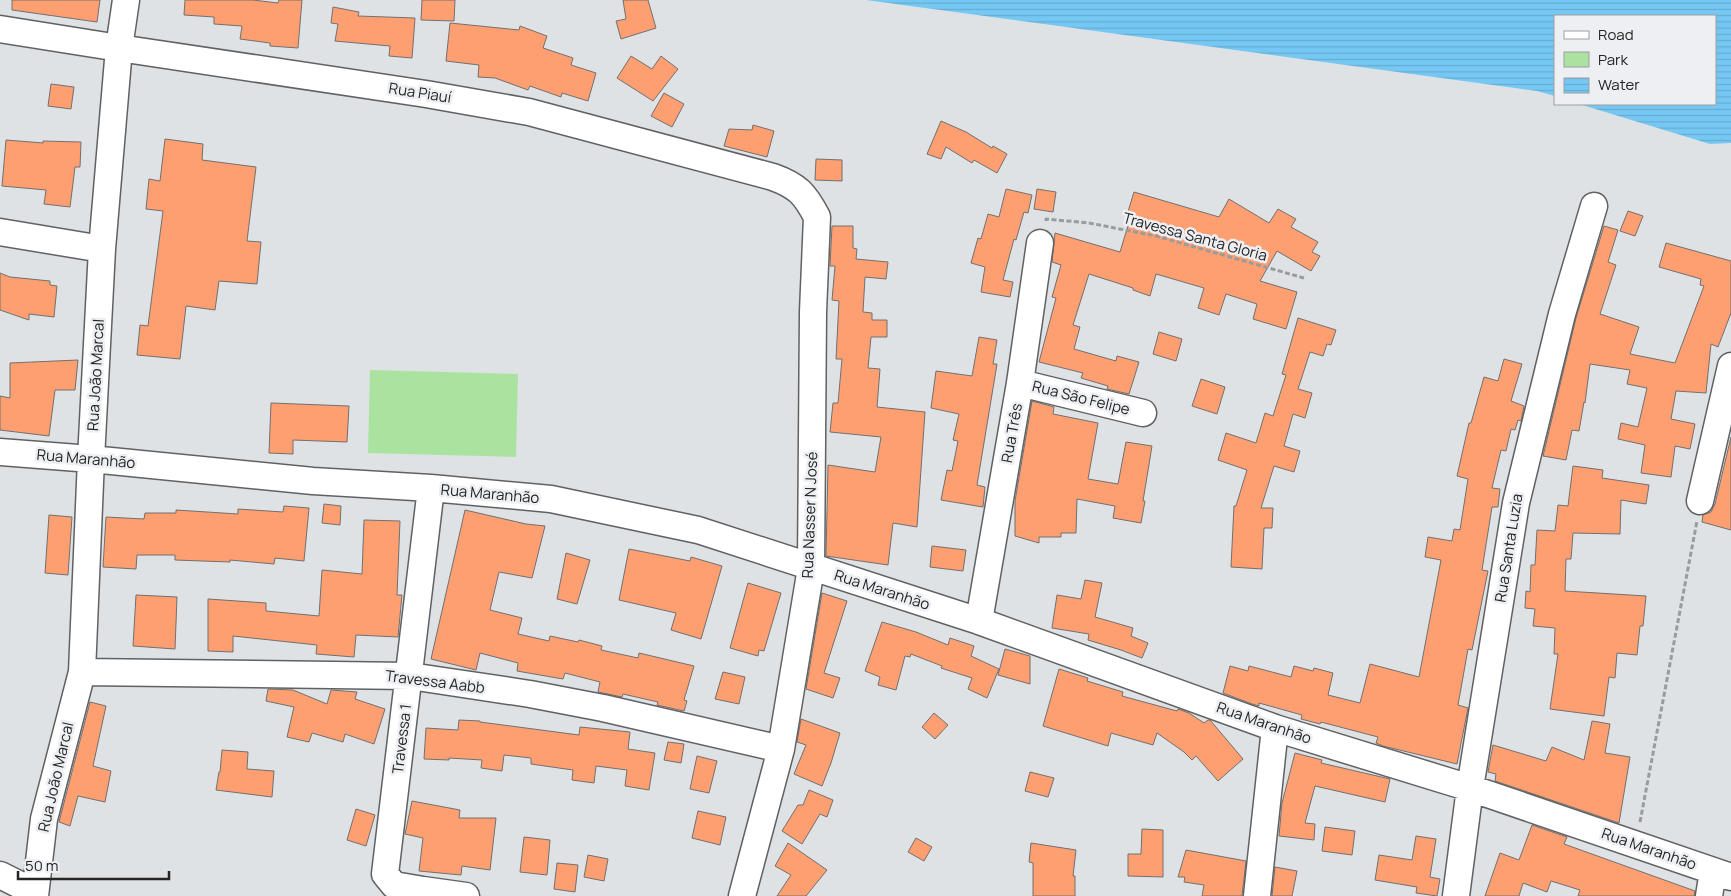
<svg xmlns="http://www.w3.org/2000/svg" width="1731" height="896" font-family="Manrope,sans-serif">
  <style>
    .park { fill: #aae39f }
    .water { fill: url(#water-rules) }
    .building { fill: #fd9f71; stroke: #736f6e }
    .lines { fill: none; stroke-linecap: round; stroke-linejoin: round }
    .minor-casing { stroke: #5f6163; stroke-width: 29 }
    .path { stroke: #999b9d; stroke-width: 3; stroke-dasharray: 5 2.5; stroke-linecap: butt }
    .minor { stroke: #fff; stroke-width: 26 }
    .labels { text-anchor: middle; stroke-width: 5; stroke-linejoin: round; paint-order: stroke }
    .street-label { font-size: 15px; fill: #242426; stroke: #edeff2 }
  </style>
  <defs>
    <pattern id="water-rules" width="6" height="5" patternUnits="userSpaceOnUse" patternTransform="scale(1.25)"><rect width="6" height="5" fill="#76c8f4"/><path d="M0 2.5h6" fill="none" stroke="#66acd1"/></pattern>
  </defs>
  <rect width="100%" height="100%" fill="#dfe2e5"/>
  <!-- park -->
  <path class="park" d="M370,370L518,374L516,457L368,453Z"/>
  <!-- water -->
  <path class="water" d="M866,0H1731V143L1710,144L1579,104H1715V16H1555V96L1537,91Z"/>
  <!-- building -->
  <path class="building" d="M12,0H100L97,22L12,10Z
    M185,0H253L278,3L279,0H302L298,48L270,46V43L240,39L242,26L214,24V17L184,15Z
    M422,0H455L454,21L421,20Z
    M623,0H648L656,28L621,39L616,21L626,19Z
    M333,7L359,12L358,16L415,18L412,58L389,56L390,46L335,41L338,24L331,23Z
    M450,23L519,30L520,26L547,36L543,48L573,58L571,65L596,73L588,101L562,93L561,97L530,86L528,90L495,78L478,77L479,65L446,61Z
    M631,56L652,69L661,56L678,69L653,101L617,78Z
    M51,84L74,87L71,109L48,106Z
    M664,93L684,104L672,127L651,116Z
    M941,121L966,132L992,148L993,146L1007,154L997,173L974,160L972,163L946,147L941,159L927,154Z
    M753,125L774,131L767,157L724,146L729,129L752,130Z
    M165,139L203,144L202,160L256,167L247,241L261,242L257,284L219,281L215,310L186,306L180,359L137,355L140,325L148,326L163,211L146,209L149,179L160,181Z
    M6,140L43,143V141L81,142L80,167H75L70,207L44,204L46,190L2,186Z
    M816,159L842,160V181L815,180Z
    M1006,189L1032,195L1028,213L1024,212L1016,240L1014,239L1003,280L1013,282L1010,297L981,292L985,267L971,263L978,238L981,239L988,214L999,217Z
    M1037,189L1056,192L1053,212L1034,209Z
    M1134,192L1219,217L1229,199L1269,223L1278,209L1296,219L1291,227L1318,242L1312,252L1320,256L1311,271L1277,251L1260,281L1297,292L1286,329L1253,319L1257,304L1226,294L1219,315L1198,308L1204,288L1156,274L1150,296L1133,290V288L1089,274L1073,325L1080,327L1074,349L1116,361L1117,356L1139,362L1129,394L1107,389L1108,386L1081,378L1083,373L1039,362L1056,298L1052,297L1061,265L1052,262L1055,233L1120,252L1131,216L1127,215Z
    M1628,211L1643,216L1635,236L1620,231Z
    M832,226H853V248L857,249L856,259L888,262L886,279L865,277L863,312L872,313V320H887V337H871L868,368L880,369L877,407L925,412L917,527L893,523L888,565L826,556L828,465L875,472L881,437L830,432L833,403H838L842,359H836L839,301L832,300L835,266H830Z
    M1604,226L1618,230L1608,262L1616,265L1600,314L1639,327L1630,354L1675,363L1704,286L1700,285L1701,279L1659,267L1666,243L1731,261V313L1718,347L1711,344L1706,393L1676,391L1671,419L1695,424L1690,449L1675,446L1671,477L1641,473L1645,445L1618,439L1621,423L1638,427L1647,388L1627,384L1630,370L1590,364L1585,403L1584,402L1579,431L1572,430L1566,460L1543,456L1576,318Z
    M0,273L10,277L50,281V285L57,286L54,317L29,314V320L0,310Z
    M1298,318L1336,330L1331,345L1327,344L1323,356L1310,352L1298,389L1312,393L1305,418L1293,414L1284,446L1300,451L1294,472L1274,466L1261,508H1273L1272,528H1264L1262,569L1231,567L1234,506H1236L1247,470L1218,460L1226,433L1256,443L1265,413L1273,416L1286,375L1282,374Z
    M1159,332L1182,339L1176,361L1153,354Z
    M979,337L997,340L993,364H997L977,485L985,487L983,507L941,500L947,470L952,471L958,441L953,440L959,414L931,408L936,371L972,376Z
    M1504,359L1522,364L1511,401L1524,406L1521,421L1518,420L1515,430L1511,429L1506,451L1501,450L1492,488L1500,489L1498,507H1492L1482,570L1488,571L1472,650L1468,649L1458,705L1468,708L1457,764L1383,746L1376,743L1378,737L1321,722L1320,724L1301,719L1302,715L1259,703V706L1252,704L1223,693L1230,666L1248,671L1249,666L1291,677L1294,666L1313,671L1314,668L1333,673L1328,695L1360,703L1370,664L1419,677L1441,560L1425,557L1428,537L1452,541L1454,529L1460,530L1468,479L1457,476L1469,423H1471L1484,377L1498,381Z
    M78,360L75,390H55L49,436L0,430V396L10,398V363Z
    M1201,379L1225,387L1217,414L1192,406Z
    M1032,401L1054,407L1053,414L1098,423L1088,479L1118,484L1126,442L1152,446L1143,501H1145L1141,523L1113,518L1115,506L1077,499L1076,533H1061V537H1039V543L1015,536V501Z
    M271,403L349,406L347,442L293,440V454L269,453Z
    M1731,437V530L1702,522L1703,515L1711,512L1715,504Z
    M1573,466L1603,470L1602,478L1649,485L1646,504L1621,500L1620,534L1573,533L1571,559H1566L1565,591L1646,596L1643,626H1640L1637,655L1617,653L1615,678L1609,677L1604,716L1550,709L1558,654H1554L1555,628L1533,626L1535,609L1525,608L1526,591L1530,592L1531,565H1535L1537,530L1555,531L1558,505L1568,506Z
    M324,504L341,506L340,525L322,523Z
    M284,506L309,508L304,561L275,558L274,564L230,560V562L175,560V555H137L136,569L103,567L106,517L144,519L145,513H176V510L238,514V509L283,512Z
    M465,510L526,524L545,526L532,578L499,572L490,610L522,618L518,634L549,641L550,636L578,642L579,640L602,646L601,650L638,658L639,653L694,666L684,700L687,701L684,711L657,705L658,702L623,694L622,697L598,692L600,682L565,673L563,679L517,671L518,663L480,653L476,670L431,659Z
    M49,515L72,517L68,575L45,573Z
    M364,520L400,521L397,595H402L398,637L356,635L354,657L316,654L317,645L233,636V652L208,651V599L266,603V611L319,616L322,570L362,574Z
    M932,546L966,550L963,571L930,567Z
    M629,549L690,561L691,557L722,566L701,639L671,630L676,613L619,600Z
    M566,553L590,560L577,604L557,599Z
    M1085,580L1102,583L1095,617L1133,628L1131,636L1148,643L1142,658L1121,650L1088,640L1089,634L1052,628L1057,595L1081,599Z
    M748,583L781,593L764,651L759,650L758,656L730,648Z
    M822,593L847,601L824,673L840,678L833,698L806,689Z
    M136,595L177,597L175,649L133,646Z
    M882,622L916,632L948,645L950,638L974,646L971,656L999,669L987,698L968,689L972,678L941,668L942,666L911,654L910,657L905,656L896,690L878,685L880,677L865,671Z
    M1005,649L1030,656V684L998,675Z
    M1059,669L1088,678L1087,681L1123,692L1122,696L1177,711L1178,709L1189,713L1204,723L1208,720H1210L1243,759L1218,781L1196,756L1192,760L1184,752L1157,733L1153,745L1111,733L1108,746L1043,726Z
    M723,672L745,677L739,704L715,699Z
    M268,689L293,690L327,704L331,690L357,692L355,699L385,709L374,744L345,734L343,742L312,733L309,742L287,737L294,707L266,701Z
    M90,702L106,706L93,766L111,771L105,802L78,796L70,826L59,822Z
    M934,713L948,725L935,739L922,727Z
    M801,719L840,733L831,763L822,786L794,774L806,745L797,742Z
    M459,720L480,721V722L579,735L580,727L630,732L628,749L655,753L649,790L625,786L627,770L596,766L594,783L572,780L573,770L531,764V758L504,755L502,771L481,768L482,760L449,758V760L424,759L426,728L458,730Z
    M1592,721L1610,724L1605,753L1630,757L1619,823L1495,781L1496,774L1488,772L1493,745L1546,761L1552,747L1584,760Z
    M668,742L684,744L681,763L664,760Z
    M222,750L248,752L247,769L274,771L272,797L216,790L219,772H220Z
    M1295,753L1322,760L1321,763L1390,779L1385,802L1315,786L1305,823L1315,824L1314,840L1279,836L1282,803Z
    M697,756L717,761L709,793L690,789Z
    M1030,772L1054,778L1048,797L1025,791Z
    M809,790L833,800L827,817L820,814L802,844L782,831L798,805H803Z
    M412,801L460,810L459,818H496L490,870L462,866L461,875L419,871L423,838L405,834Z
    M356,809L375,815L366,846L347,840Z
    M698,811L726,817L720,845L692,838Z
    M1532,825L1567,837L1564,844L1695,891L1694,896H1578L1580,890L1551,881L1547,892L1523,883L1519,896H1485L1500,853L1519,860Z
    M1325,827L1355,831L1352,855L1322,851Z
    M1142,829L1163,830V877L1128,876V854H1141Z
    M1416,836L1436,839L1430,877L1440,879L1437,896L1416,893L1417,887L1375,880L1379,855L1412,860Z
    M524,837L550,840L547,875L520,872Z
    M916,838L932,847L924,861L908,852Z
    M788,843L827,870L806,896H777L791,875L775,866Z
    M1031,843L1076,850L1073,876H1075V896H1033V863L1029,862Z
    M1186,850L1246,861L1242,896H1202L1204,885L1184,882L1185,877H1178Z
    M588,855L608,859L604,881L584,877Z
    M557,863L578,865L575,892L554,889Z
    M1275,867L1297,871L1292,896H1272Z"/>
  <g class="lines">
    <!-- minor casing -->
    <g class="minor-casing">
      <path id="minor" d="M0,29L119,48L426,94L529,112L773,177C798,186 805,194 817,217L813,312L811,568L781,749L742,896
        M0,232L102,249
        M1020,383L1143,413
        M0,452L91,459L313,481L431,488L551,499L698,530L979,621L1275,728L1470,788L1731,877
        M431,488L385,874L394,885L423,890L466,896
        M1700,501L1731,366
        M979,621L1020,383L1040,243
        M82,672L410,676L530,694L603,708L781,749
        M0,875L34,892
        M35,896L44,819L82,672L91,459L102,249L119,48L126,0
        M1257,896L1275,728
        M1456,896L1470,788L1516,503L1562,314L1594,206
        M1709,896L1713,871"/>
    </g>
    <!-- path -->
    <path class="path" d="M1046,221V219L1089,223L1156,236L1304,278
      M1640,822L1697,521"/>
    <!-- minor -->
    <use href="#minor" class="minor"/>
  </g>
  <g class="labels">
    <!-- street labels -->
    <g class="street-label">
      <text transform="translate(420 93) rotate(9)" y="5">Rua Piauí</text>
      <text transform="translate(1195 237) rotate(15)" y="5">Travessa Santa Gloria</text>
      <text transform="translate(96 375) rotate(-87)" y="5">Rua João Marcal</text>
      <text transform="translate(1081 398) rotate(14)" y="5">Rua São Felipe</text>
      <text transform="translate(1012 433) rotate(-80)" y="5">Rua Três</text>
      <text transform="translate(86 459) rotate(5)" y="5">Rua Maranhão</text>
      <text transform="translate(490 494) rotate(5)" y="5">Rua Maranhão</text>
      <text transform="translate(810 515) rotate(-88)" y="5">Rua Nasser N José</text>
      <text transform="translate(1509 548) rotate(-81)" y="5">Rua Santa Luzia</text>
      <text transform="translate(882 590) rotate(18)" y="5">Rua Maranhão</text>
      <text transform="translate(435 682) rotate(7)" y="5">Travessa Aabb</text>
      <text transform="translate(1264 723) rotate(19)" y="5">Rua Maranhão</text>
      <text transform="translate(402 739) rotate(-83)" y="5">Travessa 1</text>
      <text transform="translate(56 777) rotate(-77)" y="5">Rua João Marcal</text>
      <text transform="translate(1649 849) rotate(19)" y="5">Rua Maranhão</text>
    </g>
  </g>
  <!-- legend -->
  <rect x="1554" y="15" width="162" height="90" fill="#edeff2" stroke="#9d9ea0"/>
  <rect x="1564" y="31" width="25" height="8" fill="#ffffff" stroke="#9d9ea0"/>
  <text x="1598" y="40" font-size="15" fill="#242426">Road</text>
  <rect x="1564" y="52" width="25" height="15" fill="#aae39f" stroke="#9d9ea0"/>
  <text x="1598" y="65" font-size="15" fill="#242426">Park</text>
  <rect x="1564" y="78" width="25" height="15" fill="url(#water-rules)" stroke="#9d9ea0"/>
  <text x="1598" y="90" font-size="15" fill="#242426">Water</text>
  <!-- scale -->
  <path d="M18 871v8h151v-8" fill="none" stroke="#242426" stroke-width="2.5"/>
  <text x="25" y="871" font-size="15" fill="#242426" stroke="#edeff2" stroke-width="4" paint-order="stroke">50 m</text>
</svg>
